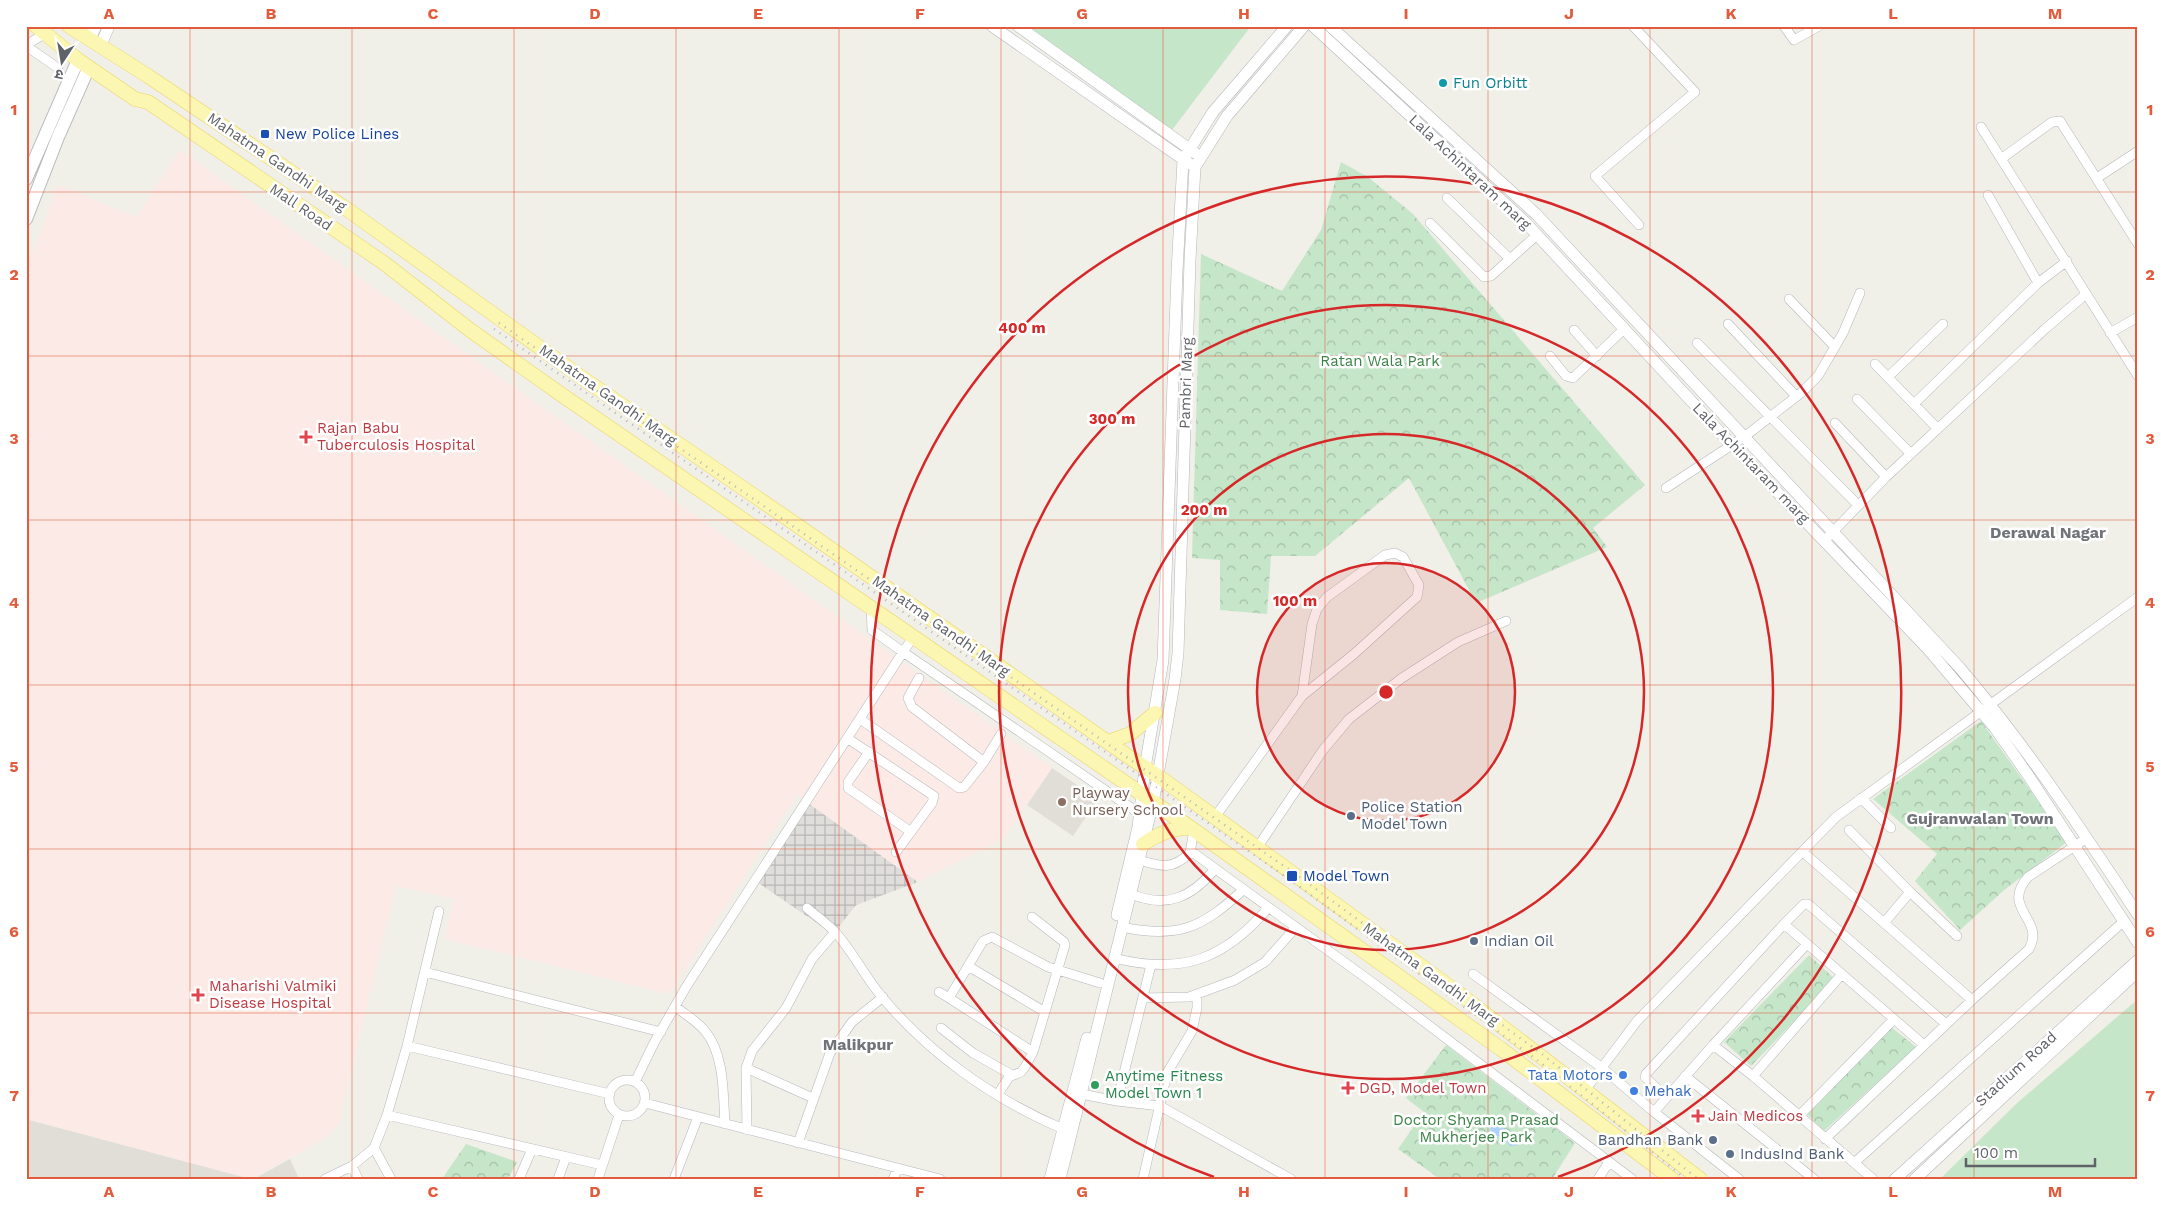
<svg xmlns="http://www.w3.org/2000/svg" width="2164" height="1205" font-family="'Work Sans','Noto Sans Devanagari',sans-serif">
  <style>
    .industrial { fill: url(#industrial-grid) }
    .education { fill: #e0ded6 }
    .medical { fill: #fbeae6 }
    .forest { fill: url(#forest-crowns) }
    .garden { fill: #c6e6c9 }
    .water { fill: #add1fb }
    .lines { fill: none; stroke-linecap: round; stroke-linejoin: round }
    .minor-casing { stroke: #b5b7bb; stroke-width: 10 }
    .tertiary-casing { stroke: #b5b7bb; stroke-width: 12 }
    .secondary-casing { stroke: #b6b9be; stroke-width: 14 }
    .primary-casing { stroke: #ebd466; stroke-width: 15 }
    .minor { stroke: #fff; stroke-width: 9 }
    .tertiary { stroke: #fff; stroke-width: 11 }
    .secondary { stroke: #fff; stroke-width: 12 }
    .primary { stroke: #fbf7b2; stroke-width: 14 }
    .rail { stroke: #b5b6b7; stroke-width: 2.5; stroke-dasharray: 1 6; stroke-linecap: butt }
    .grid { fill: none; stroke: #e25b3c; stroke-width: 1; stroke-opacity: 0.55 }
    .ring { fill: none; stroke: #d62828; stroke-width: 2.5 }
    .culture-dot { fill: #0f9aa8; stroke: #fff; stroke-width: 2 }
    .transit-dot { fill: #1a4fb4; stroke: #fff; stroke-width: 2 }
    .health-dot { fill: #e0444e; stroke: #fff; stroke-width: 2 }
    .education-dot { fill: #8d6e63; stroke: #fff; stroke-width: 2 }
    .service-dot { fill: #5c6f8a; stroke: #fff; stroke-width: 2 }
    .shop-dot { fill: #3f7fe0; stroke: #fff; stroke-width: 2 }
    .leisure-dot { fill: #2e9e5b; stroke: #fff; stroke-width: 2 }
    .labels { text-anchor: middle; stroke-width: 5; stroke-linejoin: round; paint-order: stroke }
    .culture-label { font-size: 15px; fill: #0d838f; stroke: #fff; text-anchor: start }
    .transit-label { font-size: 15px; fill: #164399; stroke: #fff; text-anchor: start }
    .street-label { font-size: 15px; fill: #5f6267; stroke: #fff }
    .park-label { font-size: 15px; fill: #3a8345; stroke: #fff }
    .health-label { font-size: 15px; fill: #be3a42; stroke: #fff; text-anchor: start }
    .education-label { font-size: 15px; fill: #785e54; stroke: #fff; text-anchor: start }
    .service-label { font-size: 15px; fill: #4e5e75; stroke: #fff; text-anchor: start }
    .shop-label { font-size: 15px; fill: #366cbe; stroke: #fff; text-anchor: end }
    .leisure-label { font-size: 15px; fill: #27864d; stroke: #fff; text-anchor: start }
    .neighbourhood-label { font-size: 16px; font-weight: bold; fill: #707479; stroke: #fff }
    .centre { fill: #d62828; stroke: #fff; stroke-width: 2.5 }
    .ring-label { font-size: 15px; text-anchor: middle; font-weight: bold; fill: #d62828; stroke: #fff; stroke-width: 5; stroke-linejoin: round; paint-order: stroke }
    .neatline { fill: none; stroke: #e25b3c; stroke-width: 2 }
    .grid-label { font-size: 16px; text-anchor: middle; font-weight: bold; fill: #e25b3c }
  </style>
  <defs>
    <pattern id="industrial-grid" width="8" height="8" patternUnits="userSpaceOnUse" patternTransform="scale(1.25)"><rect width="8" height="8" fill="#dfdeda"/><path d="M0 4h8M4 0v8" fill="none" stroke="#b8b7b5"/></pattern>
    <pattern id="forest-crowns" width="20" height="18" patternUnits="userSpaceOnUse" patternTransform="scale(1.25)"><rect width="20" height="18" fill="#c6e6c9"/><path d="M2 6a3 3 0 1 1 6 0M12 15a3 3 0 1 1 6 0" fill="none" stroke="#a4bea7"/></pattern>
  </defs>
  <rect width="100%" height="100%" fill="#f0efe8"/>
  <!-- industrial -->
  <path class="industrial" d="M807,802L918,882L856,905L833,934L754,880Z"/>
  <!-- education -->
  <path class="education" d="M1052,768L1098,799L1073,836L1027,805Z
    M26,1119L251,1179H26Z
    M290,1159L299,1179H254Z"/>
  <!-- medical -->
  <path class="medical" d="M180,150L1052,768L1004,838L918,882L797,795L669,994L445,939L454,899L396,886L343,1104L341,1121L328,1137L251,1179L26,1119V269L59,185L136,217Z"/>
  <!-- forest -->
  <path class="forest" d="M1341,162L1368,177L1413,214L1645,485L1593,528L1607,547L1476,603L1409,478L1315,556H1271L1267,614L1220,610V560L1192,558L1201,254L1282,291L1321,230Z
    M1981,721L2067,842L2003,891L1960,930L1915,881L1937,854L1873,799Z
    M1809,955L1835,979L1751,1066L1724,1042Z
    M1886,1023L1916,1047L1824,1131L1803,1110Z
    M1446,1045L1575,1143L1552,1179H1440L1398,1149L1424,1112L1406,1098Z
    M466,1144L517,1162L508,1179H442Z"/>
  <!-- garden -->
  <path class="garden" d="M1019,26H1251L1169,134Z
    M2138,999V1179H1940L2016,1104Z"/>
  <!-- water -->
  <path class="water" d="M1490,1126C1503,1126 1514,1130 1518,1145L1510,1146L1503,1137L1491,1135Z"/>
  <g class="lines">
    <!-- minor casing -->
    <g class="minor-casing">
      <path id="minor" d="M1633,26L1695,92L1595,176L1639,225
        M1784,26L1794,40L1819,26
        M26,45L46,33
        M26,46L58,68
        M1981,127L2138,376
        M2001,159L2052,122L2060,121L2138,244
        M2097,178L2138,151
        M1988,195L2038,283
        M1447,198L1510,259
        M1430,223L1484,277L1491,276L1537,235
        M1789,299L1835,347
        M1728,324L1796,396
        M1574,330L1597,356
        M2110,333L2138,317
        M1697,343L1858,505
        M1550,356L1566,376L1573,378L1625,328
        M1875,364L1938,429
        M1888,377L1943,324
        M1857,399L1911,454
        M1914,404L2038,283L2067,261
        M1835,423L1886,477
        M1666,488L1744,437L1801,393L1818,376L1843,333L1860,293
        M1825,540L1886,477L2045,329L2086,294
        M914,636L903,652L1140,814
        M919,678L908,698L912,707L984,762
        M860,719L959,788L964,787L984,762L1001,734
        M847,738L934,796L932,803L896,852
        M869,752L848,782V788L911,832
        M1861,798L1891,828
        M1215,817L1302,696L1312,624L1317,609L1327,597L1385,555L1395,553L1403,557L1419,585L1417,597L1354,654L1302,696
        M1849,830L1910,892L1884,923
        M1257,848L1323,750L1349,719L1402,678L1458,642L1506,621
        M1803,852L1972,1000
        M1190,853L1194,830
        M1139,860C1162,867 1172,870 1190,853L1195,854L1373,983L1632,1179
        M1910,892L1957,936
        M1131,894C1167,909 1192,897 1215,869
        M807,908C816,916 828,924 836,933C852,951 863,973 878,992C926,1052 993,1099 1063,1129
        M1032,917L1064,942L1065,945L1033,1052L949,998L983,941L992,937L1048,967L1100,983
        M1784,924L1804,904H1808L1946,1024
        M1122,927C1178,939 1202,928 1243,890
        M1114,958C1181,975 1224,960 1268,908
        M968,966L1045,1012
        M425,972L661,1032
        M1473,974L1601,1067L1654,1112L1739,1179
        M939,992L949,998
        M1143,998L1189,997L1235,980L1265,962L1296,927
        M675,1006C684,1014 697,1021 705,1031C725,1055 723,1095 725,1124
        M941,1028L973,1053L1012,1075
        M1713,1045L1807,944
        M407,1046L610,1094
        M746,1068L813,1098
        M1685,1076L1814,1179
        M1753,1076L1842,974
        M609 1098a18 18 0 1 1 36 0a18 18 0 1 1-36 0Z
        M635,1082L654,1043L686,987L903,652L872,630L871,606
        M1585,1090L1637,1021L1836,817L2138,597
        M998,1094L1009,1077L1021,1072L1025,1067L1033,1052
        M1081,1094L1117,1101L1160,1106L1291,1179
        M1666,1097L1645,1077L1646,1074L1784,924L1924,1045
        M1117,1101L1151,965
        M645,1103L940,1179
        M1654,1112L1713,1045L1753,1076L1873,1179
        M387,1115L602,1165
        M1799,1116L1894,1019
        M747,1130L746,1068L752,1051L786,1008L812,959L835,932
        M1825,1139L1972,1000L2029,949C2046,919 2000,909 2028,877L2087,838
        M798,1143L830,1053L852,1022L883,997
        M374,1148L391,1179
        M1854,1163L2124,921
        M352,1166L358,1179
        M325,1179L352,1166L374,1148L387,1115L407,1046L439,911
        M519,1179L532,1149
        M558,1179L566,1157
        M598,1179L619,1115
        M674,1179L698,1117
        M893,1179L898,1168
        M1143,1179L1167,1073L1192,1031L1197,1008V995
        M1598,1179L1609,1162"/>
    </g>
    <!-- tertiary casing -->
    <g class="tertiary-casing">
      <path id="tertiary" d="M992,26L1190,164
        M1018,26L1195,153
        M1313,26L1525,222L1732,445L1927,648L1995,728L2028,775L2138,943
        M1330,26L1536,214L1960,668C2026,746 2082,830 2138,915
        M89,40L96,26
        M100,47L109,26
        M1117,915L1138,827L1145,768L1163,660L1177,272L1183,160L1213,112L1287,26
        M1050,1179L1087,1038
        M1060,1179L1153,803L1175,679L1178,653L1190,260L1195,167L1227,116L1304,26
        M1895,1179L2138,960
        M1915,1179L2138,971"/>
    </g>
    <!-- secondary casing -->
    <g class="secondary-casing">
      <path id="secondary" d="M26,179L78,60
        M26,219L58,137L89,67"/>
    </g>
    <!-- primary casing -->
    <g class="primary-casing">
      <path id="primary" d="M36,26L78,60L135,99L148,102L384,263L470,330L562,395L1191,828L1501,1049L1672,1179
        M69,26L148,76L348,210L581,377L791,521L1129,757L1158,776L1457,992L1700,1179
        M1108,742L1130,734L1155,713
        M1143,844C1158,834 1173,827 1191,828"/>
    </g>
    <!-- minor -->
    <use href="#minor" class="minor"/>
    <!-- tertiary -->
    <use href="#tertiary" class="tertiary"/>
    <!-- secondary -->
    <use href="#secondary" class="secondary"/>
    <!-- primary -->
    <use href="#primary" class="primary"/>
    <!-- rail -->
    <path class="rail" d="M499,323L1294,873L1542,1054L1698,1179
      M494,329L1289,879L1537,1060L1686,1179"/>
  </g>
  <!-- grid -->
  <path class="grid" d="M190,26V1179M352,26V1179M514,26V1179M676,26V1179M839,26V1179M1001,26V1179M1163,26V1179M1325,26V1179M1488,26V1179M1650,26V1179M1812,26V1179M1974,26V1179M26,192H2138M26,356H2138M26,520H2138M26,685H2138M26,849H2138M26,1013H2138"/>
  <!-- distance rings -->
  <circle cx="1386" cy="692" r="129" fill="#d62828" fill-opacity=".12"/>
  <g class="ring">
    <circle cx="1386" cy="692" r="129"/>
    <circle cx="1386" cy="692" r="258"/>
    <circle cx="1386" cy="692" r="387"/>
    <path d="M1214 1177A515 515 0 1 1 1558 1177"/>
  </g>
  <!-- markers -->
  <circle class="culture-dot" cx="1443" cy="83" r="5"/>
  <g class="transit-dot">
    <rect x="260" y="129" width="10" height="10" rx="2.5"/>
    <rect x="1286" y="870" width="12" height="12" rx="2.5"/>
  </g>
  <g class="health-dot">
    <path d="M303.5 429.5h5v5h5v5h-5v5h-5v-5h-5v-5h5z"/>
    <path d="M195.5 987.5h5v5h5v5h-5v5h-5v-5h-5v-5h5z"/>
    <path d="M1345.5 1080.5h5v5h5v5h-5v5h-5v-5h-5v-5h5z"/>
    <path d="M1695.5 1108.5h5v5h5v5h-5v5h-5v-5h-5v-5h5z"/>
  </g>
  <circle class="education-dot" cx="1062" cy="802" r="5"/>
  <g class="service-dot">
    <circle cx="1351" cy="816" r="5"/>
    <circle cx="1474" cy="941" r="5"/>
    <circle cx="1713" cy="1140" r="5"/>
    <circle cx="1730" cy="1154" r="5"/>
  </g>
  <g class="shop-dot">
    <circle cx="1623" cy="1075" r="5"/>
    <circle cx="1634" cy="1091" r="5"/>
  </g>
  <circle class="leisure-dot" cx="1095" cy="1085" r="5"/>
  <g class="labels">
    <!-- culture labels -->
    <g class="culture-label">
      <text x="1453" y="88">Fun Orbitt</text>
    </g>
    <!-- transit labels -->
    <g class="transit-label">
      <text x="275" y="139">New Police Lines</text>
      <text x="1303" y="881">Model Town</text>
    </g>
    <!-- street labels -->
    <g class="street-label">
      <text transform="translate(277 162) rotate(34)" y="5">Mahatma Gandhi Marg</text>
      <text transform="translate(1470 172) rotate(43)" y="5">Lala Achintaram marg</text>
      <text transform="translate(301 207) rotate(34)" y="5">Mall Road</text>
      <text transform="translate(1186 383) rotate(-88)" y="5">Pambri Marg</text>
      <text transform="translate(608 395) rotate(35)" y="5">Mahatma Gandhi Marg</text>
      <text transform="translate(1751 463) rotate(46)" y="5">Lala Achintaram marg</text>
      <text transform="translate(941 626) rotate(35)" y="5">Mahatma Gandhi Marg</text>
      <text transform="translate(1431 974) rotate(36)" y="5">Mahatma Gandhi Marg</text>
      <text transform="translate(2016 1069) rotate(-42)" y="5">Stadium Road</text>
    </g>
    <!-- park labels -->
    <g class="park-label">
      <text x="1380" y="366">Ratan Wala Park</text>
      <text x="1476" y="1125">Doctor Shyama Prasad<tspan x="1476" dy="17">Mukherjee Park</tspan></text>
    </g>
    <!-- health labels -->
    <g class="health-label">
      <text x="317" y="433">Rajan Babu<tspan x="317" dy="17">Tuberculosis Hospital</tspan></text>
      <text x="209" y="991">Maharishi Valmiki<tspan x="209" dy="17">Disease Hospital</tspan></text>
      <text x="1359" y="1093">DGD, Model Town</text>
      <text x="1708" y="1121">Jain Medicos</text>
    </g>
    <!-- education labels -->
    <g class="education-label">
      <text x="1072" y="798">Playway<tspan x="1072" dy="17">Nursery School</tspan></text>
    </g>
    <!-- service labels -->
    <g class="service-label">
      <text x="1361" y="812">Police Station<tspan x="1361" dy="17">Model Town</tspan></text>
      <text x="1484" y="946">Indian Oil</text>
      <text x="1703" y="1145" text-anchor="end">Bandhan Bank</text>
      <text x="1740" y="1159">IndusInd Bank</text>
    </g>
    <!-- shop labels -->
    <g class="shop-label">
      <text x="1613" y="1080">Tata Motors</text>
      <text x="1644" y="1096" text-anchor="start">Mehak</text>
    </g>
    <!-- leisure labels -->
    <g class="leisure-label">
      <text x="1105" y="1081">Anytime Fitness<tspan x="1105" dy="17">Model Town 1</tspan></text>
    </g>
    <!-- neighbourhood labels -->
    <g class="neighbourhood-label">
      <text x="2048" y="538">Derawal Nagar</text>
      <text x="1980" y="824">Gujranwalan Town</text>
      <text x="858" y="1050">Malikpur</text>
    </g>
  </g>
  <circle cx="1386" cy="692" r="8" class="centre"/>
  <g class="ring-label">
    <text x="1022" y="333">400 m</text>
    <text x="1112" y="424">300 m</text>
    <text x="1204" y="515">200 m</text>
    <text x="1295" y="606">100 m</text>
  </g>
  <!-- border -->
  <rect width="2164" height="1205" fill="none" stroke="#ffffff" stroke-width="55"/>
  <!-- north arrow -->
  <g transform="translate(62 62) rotate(192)" stroke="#ffffff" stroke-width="4" paint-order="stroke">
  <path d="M0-4L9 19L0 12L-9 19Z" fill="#5f6267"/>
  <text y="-8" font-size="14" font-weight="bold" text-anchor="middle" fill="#5f6267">उ</text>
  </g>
  <!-- scale -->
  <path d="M1966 1158v8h129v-8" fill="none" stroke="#5f6267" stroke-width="2.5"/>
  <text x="1974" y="1158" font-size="15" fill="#5f6267" stroke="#ffffff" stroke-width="4" paint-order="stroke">100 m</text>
  <rect x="28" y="28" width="2108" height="1150" class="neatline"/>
  <g class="grid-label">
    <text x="109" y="19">A</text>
    <text x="271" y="19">B</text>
    <text x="433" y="19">C</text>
    <text x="595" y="19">D</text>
    <text x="758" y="19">E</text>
    <text x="920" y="19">F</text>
    <text x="1082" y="19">G</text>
    <text x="1244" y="19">H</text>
    <text x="1406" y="19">I</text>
    <text x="1569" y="19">J</text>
    <text x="1731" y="19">K</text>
    <text x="1893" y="19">L</text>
    <text x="2055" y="19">M</text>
    <text x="14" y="115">1</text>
    <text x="2150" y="115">1</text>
    <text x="14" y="280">2</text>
    <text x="2150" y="280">2</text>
    <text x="14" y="444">3</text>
    <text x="2150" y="444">3</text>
    <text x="14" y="608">4</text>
    <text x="2150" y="608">4</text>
    <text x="14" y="772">5</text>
    <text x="2150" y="772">5</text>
    <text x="14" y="937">6</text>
    <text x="2150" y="937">6</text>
    <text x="14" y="1101">7</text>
    <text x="2150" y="1101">7</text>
    <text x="109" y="1197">A</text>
    <text x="271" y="1197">B</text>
    <text x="433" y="1197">C</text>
    <text x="595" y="1197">D</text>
    <text x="758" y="1197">E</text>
    <text x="920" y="1197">F</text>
    <text x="1082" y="1197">G</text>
    <text x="1244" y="1197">H</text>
    <text x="1406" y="1197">I</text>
    <text x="1569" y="1197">J</text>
    <text x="1731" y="1197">K</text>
    <text x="1893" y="1197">L</text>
    <text x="2055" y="1197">M</text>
  </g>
</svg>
